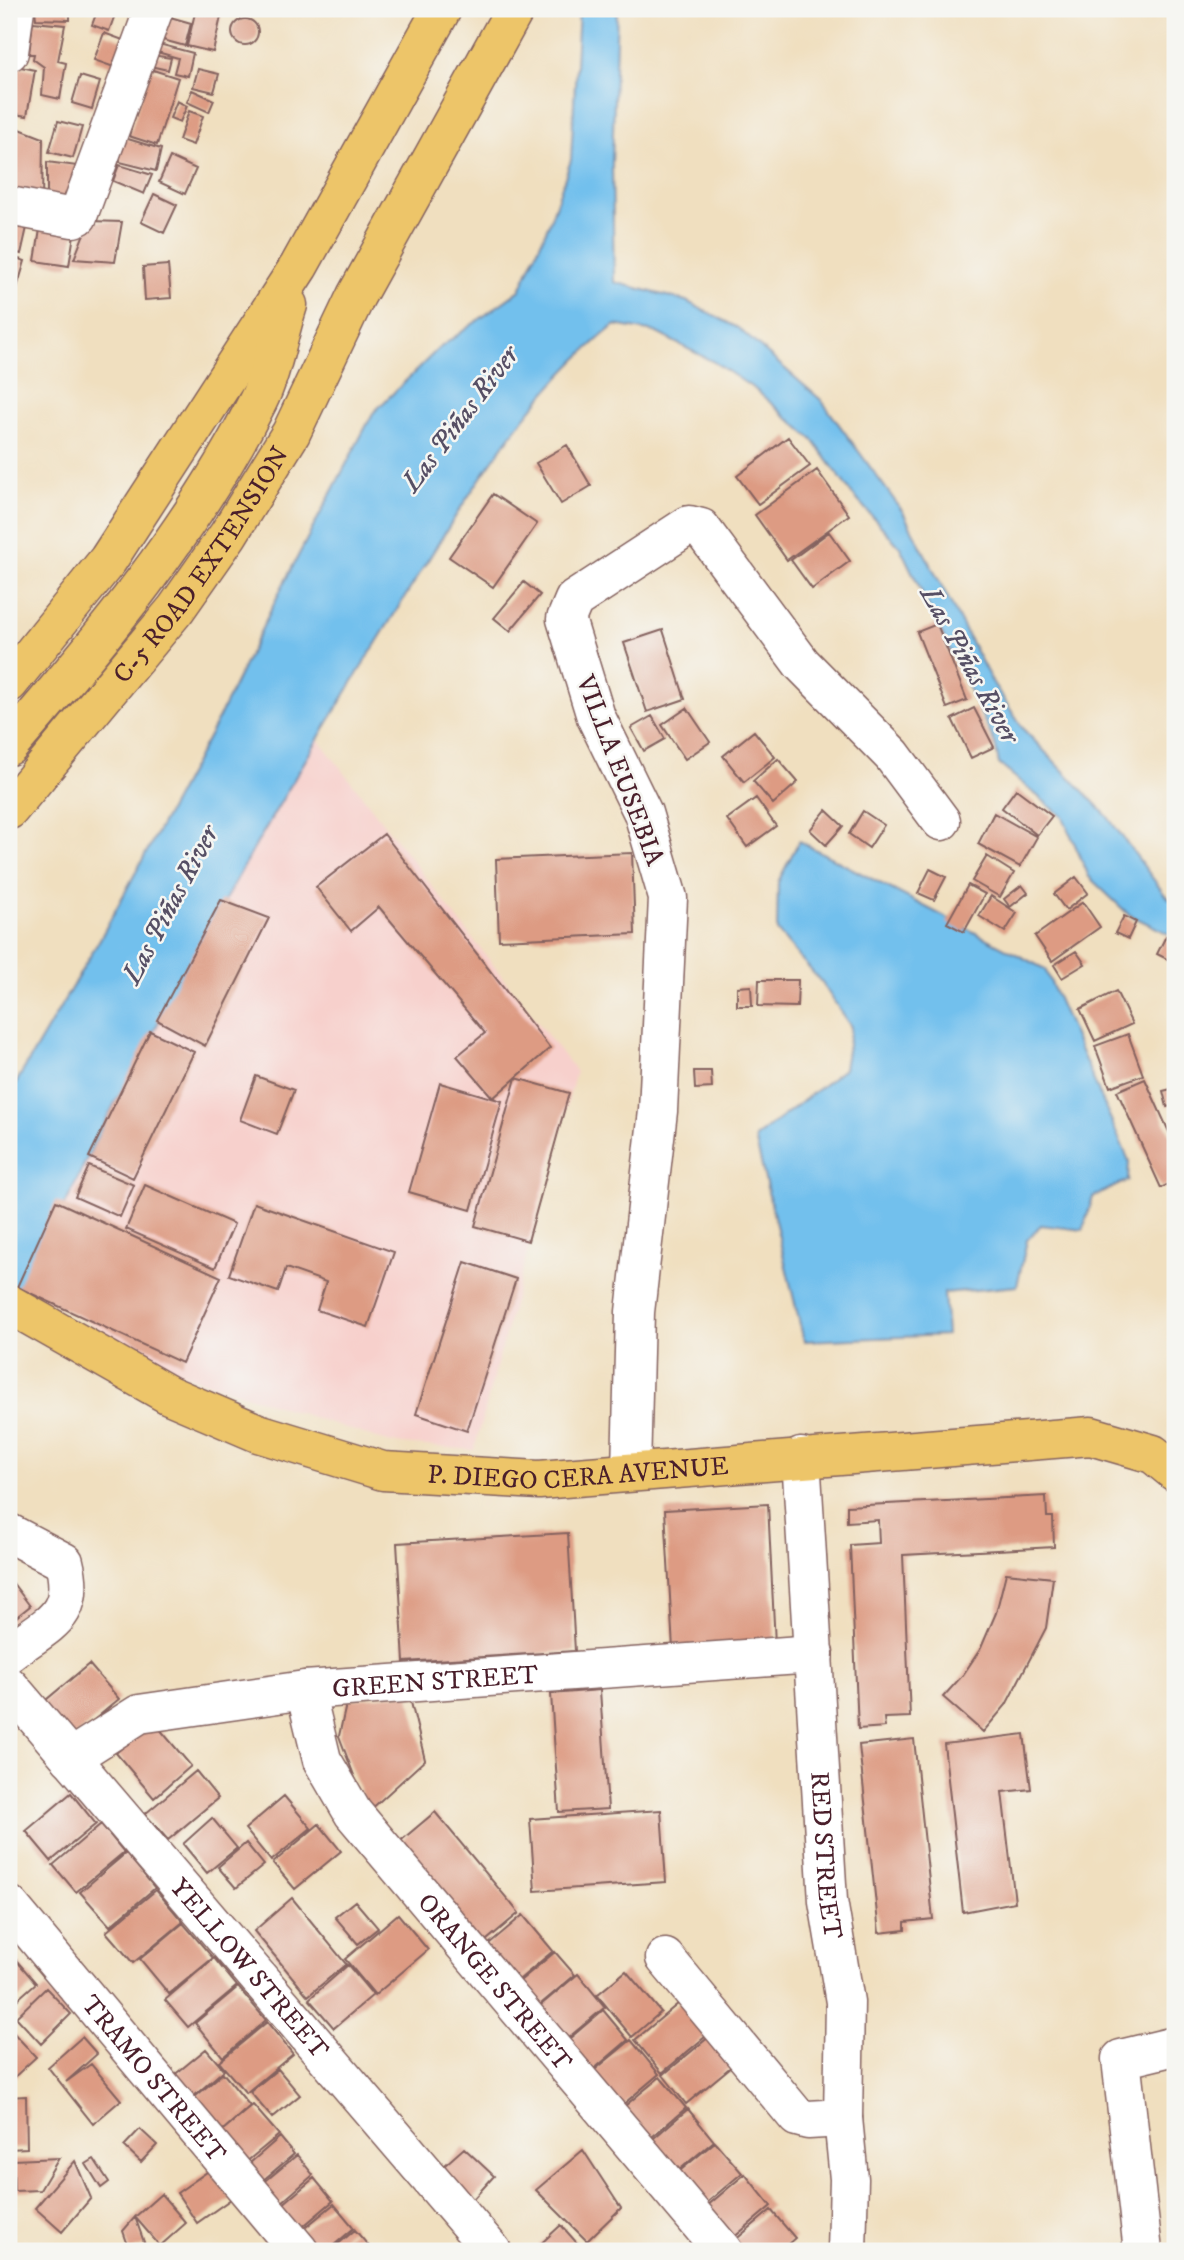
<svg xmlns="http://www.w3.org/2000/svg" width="1184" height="2260" font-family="'IM FELL DW Pica',serif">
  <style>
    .built { fill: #f7d0cc }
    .water { fill: #72c0ed; stroke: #5e708c; stroke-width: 2 }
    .building { fill: #dd9b83 }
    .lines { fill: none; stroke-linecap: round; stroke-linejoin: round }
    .minor-casing { stroke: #84625f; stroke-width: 41 }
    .major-casing { stroke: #84625f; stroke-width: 41 }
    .minor { stroke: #fff; stroke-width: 38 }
    .major { stroke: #edc569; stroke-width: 38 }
    .labels { text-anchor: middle; stroke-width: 5; stroke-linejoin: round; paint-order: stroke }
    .street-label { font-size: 26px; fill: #4a1f2b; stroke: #f6f6f2 }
    .water-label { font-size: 28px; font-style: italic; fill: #564f65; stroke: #f6f6f2 }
  </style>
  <rect width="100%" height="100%" fill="#f6f6f2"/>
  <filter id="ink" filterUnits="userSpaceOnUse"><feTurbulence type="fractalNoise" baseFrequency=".0143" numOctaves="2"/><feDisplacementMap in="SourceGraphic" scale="14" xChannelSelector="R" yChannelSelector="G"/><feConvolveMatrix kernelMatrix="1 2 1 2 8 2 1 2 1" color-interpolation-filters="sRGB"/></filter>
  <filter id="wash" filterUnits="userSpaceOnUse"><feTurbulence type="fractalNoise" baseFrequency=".00686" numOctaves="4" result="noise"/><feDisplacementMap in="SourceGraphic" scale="28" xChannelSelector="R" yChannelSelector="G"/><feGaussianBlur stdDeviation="1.57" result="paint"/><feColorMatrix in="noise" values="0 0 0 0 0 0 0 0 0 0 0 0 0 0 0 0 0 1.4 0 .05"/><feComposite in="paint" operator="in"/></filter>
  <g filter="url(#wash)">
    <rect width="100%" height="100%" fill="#f0dfbf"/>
    <!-- built -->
    <path class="built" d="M309,727L576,1072L474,1450L391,1443L188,1376L19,1285Z"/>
    <!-- water -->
    <path class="water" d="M579,9H617L612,164L614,282L686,301L738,328L821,400L903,512L991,680L1024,730L1107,816L1165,895L1175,903V937L1128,914L1089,877L1063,817L999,764L995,743L900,547L852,494L813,440L756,390L714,362L655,332L615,325C530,393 472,489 415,581C323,727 235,876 155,1029C133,1070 110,1110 90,1152C65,1205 42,1258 9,1307V1095L100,939L218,719L284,583L373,413L438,349L520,290L549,224L571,160Z
      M799,841L1045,969L1129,1161L1128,1180L1093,1197L1083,1230L1041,1225L1027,1240L1017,1286L944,1293L947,1335L804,1341L755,1138L844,1069L851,1027L822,983L777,931L778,882Z"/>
    <g id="blocks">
      <!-- building -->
      <path class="building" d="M35,9H70V20L36,19Z
        M98,9H117L109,31L92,25Z
        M196,9L222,12L213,52L187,46Z
        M170,17L191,23L185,46L163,40Z
        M232 32a13 13 0 1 1 26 0a13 13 0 1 1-26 0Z
        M33,22L65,25L58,61L66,63L60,99L42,95L44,67L33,59L34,54H29Z
        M104,33L134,44L125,71L94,60Z
        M155,43L193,53L188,76L174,73L178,58L154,51Z
        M152,55L171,58L168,70L150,66Z
        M16,66L35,70L27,116L9,113Z
        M150,69L178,78L157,145L129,136Z
        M198,69L219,74L214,92L193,87Z
        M80,76L100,82L92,109L72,103Z
        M192,90L214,100L209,112L187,102Z
        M177,101L187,106L180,122L170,118Z
        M189,111L203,116L193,145L179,140Z
        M58,121L82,127L73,158L49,152Z
        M12,126L43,138L42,203L9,190V139Z
        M118,136L161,149L156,171L120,162Z
        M170,157L196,169L185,194L159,182Z
        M47,162L85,167L77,208L47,202Z
        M119,165L152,175L144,194L113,181Z
        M154,194L177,205L164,233L141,222Z
        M9,219L28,223L21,254L9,251Z
        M89,221L122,222L115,262L74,259Z
        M41,223L75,228L69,266L35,261Z
        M9,256L25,261L16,291L9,289Z
        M168,265L171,298L145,300L143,267Z
        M788,437L810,466L758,504L737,476Z
        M567,445L591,486L561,504L536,463Z
        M817,470L849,515L787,560L755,515Z
        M493,494L537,524L493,587L449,557Z
        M829,532L850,561L812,589L791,560Z
        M524,582L540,595L510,631L494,618Z
        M937,624L967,700L947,708L917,632Z
        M663,630L685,699L647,712L624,643Z
        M687,708L710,742L685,759L662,725Z
        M974,708L994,747L971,758L952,719Z
        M652,716L665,739L644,751L631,728Z
        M754,731L775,757L744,782L723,756Z
        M778,759L798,782L773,804L753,781Z
        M1016,789L1052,816L1037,835L1002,808Z
        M756,798L776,826L747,847L727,819Z
        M826,810L843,826L826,845L810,830Z
        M863,811L884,825L869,848L849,834Z
        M994,813L1037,837L1020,867L978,844Z
        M384,834L550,1048L493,1098L457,1056L485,1033L379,907L351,931L316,887Z
        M632,853L635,934L499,940L496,859Z
        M987,856L1014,873L1000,897L972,881Z
        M930,869L946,877L934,900L918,893Z
        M1076,877L1088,893L1066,910L1054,894Z
        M968,885L985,894L964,932L947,923Z
        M1022,885L1028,893L1010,907L1004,899Z
        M991,896L1017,913L1005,932L979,916Z
        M221,900L269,918L205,1046L157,1020Z
        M1083,902L1100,927L1052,961L1035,936Z
        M1124,916L1136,922L1128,939L1115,933Z
        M1166,936L1175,941V963L1157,954Z
        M1076,951L1085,964L1062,978L1054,965Z
        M759,980H798L797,1007L758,1006Z
        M751,986L752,1006H737V987Z
        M1116,991L1132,1024L1095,1041L1080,1009Z
        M150,1031L194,1052L133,1178L89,1157Z
        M1128,1034L1143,1075L1110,1087L1095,1046Z
        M694,1071H711L712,1088L695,1089Z
        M256,1076L294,1090L277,1134L240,1120Z
        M516,1078L569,1093L528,1241L475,1226Z
        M1145,1079L1175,1145V1181L1161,1188L1117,1091Z
        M440,1083L502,1101L471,1210L409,1192Z
        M1175,1088V1105L1167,1107L1163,1091Z
        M89,1166L134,1185L120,1217L75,1197Z
        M145,1185L234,1224L215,1268L126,1229Z
        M56,1201L221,1277L182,1363L17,1287Z
        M254,1203L394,1252L368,1327L317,1310L326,1282L286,1268L278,1292L229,1275Z
        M465,1262L516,1279L467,1431L416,1414Z
        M1046,1496L1047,1517H1053L1054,1547L903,1555L910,1717L884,1718L885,1727L858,1729L850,1545L879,1543L878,1520L847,1522V1506Z
        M768,1504L775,1644L673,1649L665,1510Z
        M568,1533L575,1651L404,1662L397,1543Z
        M1006,1573L1053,1578L1046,1628L1006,1705L983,1732L943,1697L963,1675L981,1648L996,1613Z
        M9,1578L30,1606L9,1623Z
        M89,1664L119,1699L69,1741L40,1705Z
        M600,1690L608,1809L559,1812L551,1694Z
        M409,1694L425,1760L368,1812L339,1736L347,1700Z
        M153,1721L191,1766L154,1798L116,1753Z
        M1024,1734L1031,1789L1002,1792L1015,1902L963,1912L944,1744Z
        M914,1739L933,1919L905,1922V1930L879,1933L859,1745Z
        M196,1771L218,1798L168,1840L145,1814Z
        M71,1793L96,1824L51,1861L26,1831Z
        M284,1796L311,1828L271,1861L245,1829Z
        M661,1810L666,1882L535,1891L530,1819Z
        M435,1812L519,1913L475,1950L391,1849Z
        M212,1818L237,1848L207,1873L183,1844Z
        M101,1824L124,1852L76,1892L53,1865Z
        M319,1824L341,1851L295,1889L273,1863Z
        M246,1843L264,1865L236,1888L218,1867Z
        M126,1853L155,1888L110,1926L80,1892Z
        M156,1890L183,1922L133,1963L106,1932Z
        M292,1898L346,1964L308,1996L254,1931Z
        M355,1901L378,1928L358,1944L335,1917Z
        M398,1914L428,1950L375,1995L345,1959Z
        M523,1915L553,1951L507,1990L477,1954Z
        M183,1923L213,1958L169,1994L140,1959Z
        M9,1952L36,1983L9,2007Z
        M555,1952L575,1975L529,2014L509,1990Z
        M214,1958L237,1986L188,2027L165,2000Z
        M348,1965L373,1995L334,2028L309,1999Z
        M626,1971L661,2012L632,2037L597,1995Z
        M578,1974L605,2007L556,2048L529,2015Z
        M238,1987L266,2020L223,2057L195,2023Z
        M46,1988L71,2014L41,2044L16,2017Z
        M685,1998L712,2031L662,2073L635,2040Z
        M603,2010L628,2040L587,2075L562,2045Z
        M267,2022L293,2054L246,2093L219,2062Z
        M9,2028L36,2057L9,2082Z
        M715,2032L738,2061L686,2104L663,2075Z
        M82,2037L97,2054L66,2082L91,2064L121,2100L93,2124L48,2067Z
        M631,2040L659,2074L614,2112L585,2078Z
        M206,2049L224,2070L186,2103L167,2081Z
        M278,2069L300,2095L272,2118L250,2092Z
        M223,2073L250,2106L223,2130L253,2105L279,2135L240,2167L189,2102Z
        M660,2077L686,2108L640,2147L614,2115Z
        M26,2096L27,2148L9,2149V2097Z
        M688,2109L714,2141L667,2180L641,2149Z
        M140,2129L157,2145L141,2162L124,2146Z
        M280,2137L294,2154L255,2187L242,2170Z
        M715,2142L742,2173L697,2211L670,2179Z
        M464,2148L494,2176L467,2206L436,2173Z
        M583,2150L621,2208L587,2241L536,2190Z
        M297,2155L313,2175L273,2210L256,2189Z
        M59,2158L40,2190L14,2191L13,2160Z
        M94,2159L109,2182L101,2188L86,2164Z
        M75,2161L91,2198L62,2232L35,2208Z
        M210,2170L231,2199L197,2223L177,2193Z
        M745,2174L771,2206L726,2244L700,2212Z
        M314,2178L333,2201L294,2234L275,2211Z
        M161,2194L186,2223L160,2246L135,2217L145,2245L130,2251L123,2231L135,2217Z
        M334,2204L354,2228L327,2251H309L295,2236Z
        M771,2210L795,2238L780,2251H730L727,2247Z
        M561,2225L584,2251H533Z
        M355,2230L373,2251H330Z"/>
    </g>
  </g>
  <g filter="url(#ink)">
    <use href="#blocks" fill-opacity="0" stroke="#84625f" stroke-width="2"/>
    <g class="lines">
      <!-- minor casing -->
      <g class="minor-casing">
        <g id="minor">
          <path d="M9,52L15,9"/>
          <path d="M9,206L73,218L78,216L154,9"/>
          <path id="s1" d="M801,1457L828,1901L845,2002L843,2118L849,2179L847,2251"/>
          <path d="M631,1471L635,1312L658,1111L668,898L643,813L596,717L566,619L574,600L689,525L701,528L802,664L892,755L941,821"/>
          <path d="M9,1533L64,1562C78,1617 48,1623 9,1653"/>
          <path id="s2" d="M9,1686L492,2251"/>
          <path id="s3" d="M305,1690L322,1760L353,1813L723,2251"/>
          <path id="s4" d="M70,1758L139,1714L305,1690L814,1654"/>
          <path id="s5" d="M9,1905L299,2251"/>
          <path d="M665,1958L797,2117L808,2120L843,2118"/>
          <path d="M1143,2251L1121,2059L1175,2046"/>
        </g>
      </g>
      <!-- major casing -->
      <g class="major-casing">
        <g id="major">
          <path d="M9,683L108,560L299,266L442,9"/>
          <path d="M9,746C101,640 194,528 258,401C272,373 278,336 288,305"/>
          <path id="s6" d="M9,810L176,609L228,535L291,433L356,296L515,9"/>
          <path id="s7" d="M9,1304L169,1395L258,1433L383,1471L539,1480L1091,1436L1153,1454L1175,1472"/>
        </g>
      </g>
      <!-- minor -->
      <use href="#minor" class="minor"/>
      <!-- major -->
      <use href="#major" class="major"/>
    </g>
  </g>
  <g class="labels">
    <!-- street labels -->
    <g class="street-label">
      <text dy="9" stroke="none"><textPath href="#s6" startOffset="312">C-5 ROAD EXTENSION</textPath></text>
      <text transform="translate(621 770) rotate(69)" y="9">VILLA EUSEBIA</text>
      <text dy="9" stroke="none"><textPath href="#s7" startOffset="607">P. DIEGO CERA AVENUE</textPath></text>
      <text dy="9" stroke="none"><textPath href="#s4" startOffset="380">GREEN STREET</textPath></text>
      <text dy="9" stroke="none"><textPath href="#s1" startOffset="399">RED STREET</textPath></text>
      <text dy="9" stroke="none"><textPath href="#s2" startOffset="371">YELLOW STREET</textPath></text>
      <text dy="9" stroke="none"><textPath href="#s3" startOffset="354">ORANGE STREET</textPath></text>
      <text dy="9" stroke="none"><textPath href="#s5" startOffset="226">TRAMO STREET</textPath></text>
    </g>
    <!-- water labels -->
    <g class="water-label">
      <text transform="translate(459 418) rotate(-53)" y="10">Las Piñas River</text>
      <text transform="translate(971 664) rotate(61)" y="10">Las Piñas River</text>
      <text transform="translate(169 904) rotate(-62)" y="10">Las Piñas River</text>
    </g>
  </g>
  <!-- margin -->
  <rect width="1184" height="2260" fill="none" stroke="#f6f6f2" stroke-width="35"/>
</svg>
